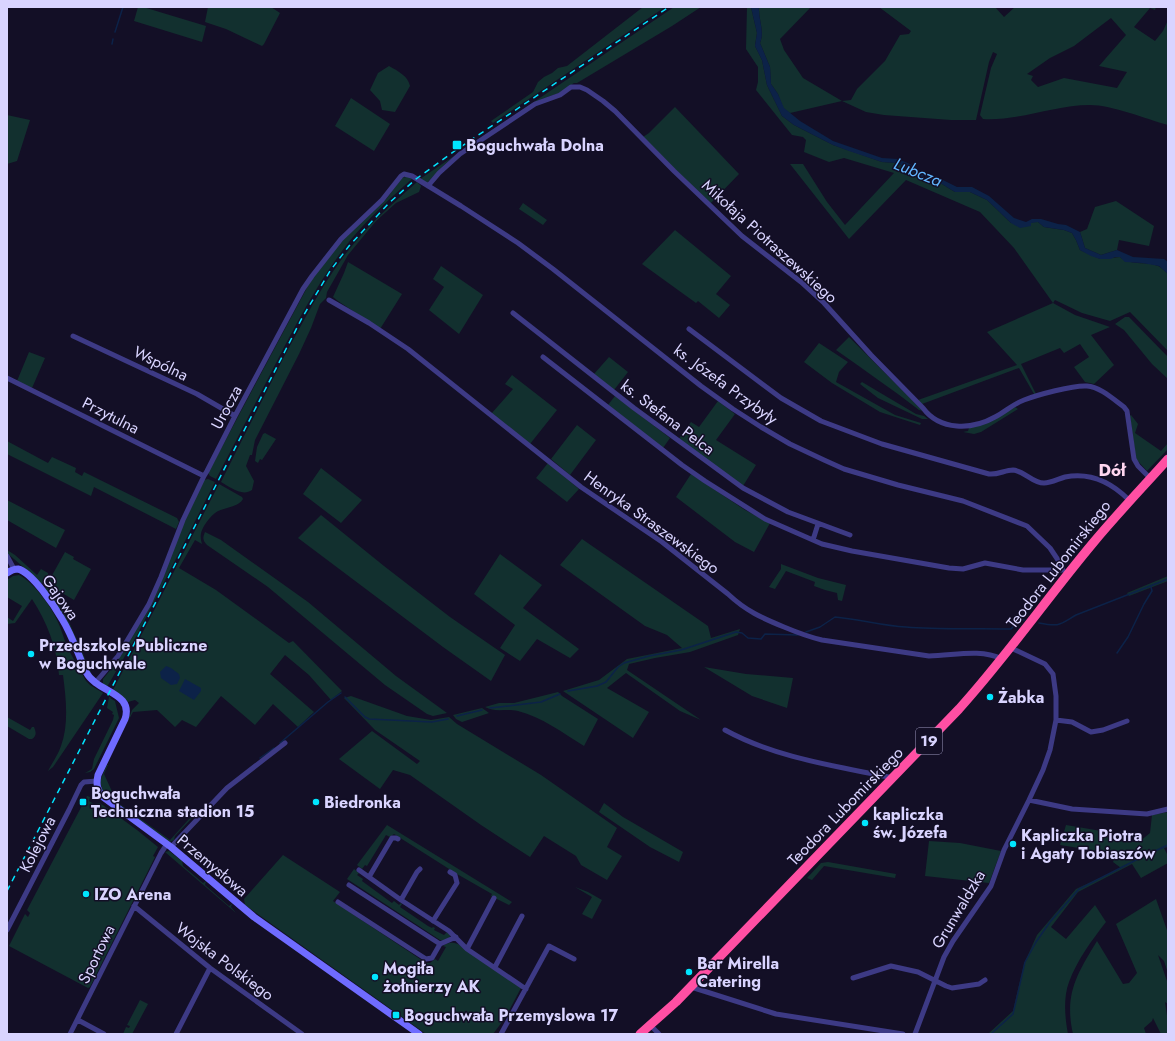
<svg xmlns="http://www.w3.org/2000/svg" width="1175" height="1041" font-family="Jost,sans-serif">
  <style>
    .green { fill: #12302f; fill-rule: evenodd }
    .water { fill: #0c2248 }
    .lines { fill: none; stroke-linecap: round; stroke-linejoin: round }
    .stream { stroke: #0c2248; stroke-width: 1.5 }
    .street { stroke: #3d3a85; stroke-width: 5 }
    .secondary { stroke: #6f6bff; stroke-width: 7 }
    .highway { stroke: #ff4fa3; stroke-width: 9 }
    .rail { stroke: #00e5ff; stroke-width: 1.5; stroke-dasharray: 6 5; stroke-linecap: butt }
    .poi-dot { fill: #00e5ff; stroke: #130f26; stroke-width: 1.5 }
    .labels { text-anchor: middle; stroke-width: 3; stroke-linejoin: round; paint-order: stroke }
    .shield { fill: #130f26; stroke: #9e99be; stroke-width: 1 }
    .shield-label { font-size: 15px; font-weight: bold; fill: #d9d4ff }
    .poi-label { font-size: 16px; font-weight: bold; fill: #d9d4ff; stroke: #130f26; text-anchor: start }
    .street-label { font-size: 16px; fill: #d9d4ff; stroke: #130f26 }
    .water-label { font-size: 17px; font-style: italic; fill: #62b6ff; stroke: #130f26 }
    .neighbourhood-label { font-size: 17px; font-weight: bold; fill: #ffd6f0; stroke: #130f26 }
  </style>
  <rect width="100%" height="100%" fill="#130f26"/>
  <!-- green -->
  <path class="green" d="M138,7H143L206,26L202,42L134,21Z
    M208,7H271L280,13L264,44L262,46L226,29L205,22Z
    M643,7H665L493,123L491,121L533,92L538,82L544,77L552,73L558,68L567,66Z
    M674,7H701L672,26L577,83H574L559,93L542,99L458,153L445,164L427,183L420,179Z
    M747,7H751L757,33L755,46L762,60L767,85L782,116L794,125L833,145L882,162L897,163L910,170L927,182L942,184L955,192H970L987,200L1011,223L1038,222L1044,227L1064,230L1072,233L1076,240L1080,250L1100,259L1120,257C1130,266 1145,261 1158,266C1161,267 1165,271 1168,274V351L1130,312L1110,321L1082,313L1055,300L1053,303L1075,315L1110,327L1091,335L1114,365L1094,384L1085,382L1074,367L1089,357L1080,344L1064,353L1060,348L1021,364L1036,394H1034L1019,368L922,404L918,400L1017,365L987,332L1053,303L1014,248L980,212L906,180L849,239L790,164H803L827,202L845,225L894,173L844,158L829,162L804,152L806,140L803,137L792,135L756,90L758,82V67L746,49Z
    M759,7H811L780,39L784,50L803,78L842,101L851,100L857,89L885,61L900,35L909,34L911,31L879,7H995L1004,17L1015,7H1156L1155,10L1150,8L1134,27L1155,41L1163,31L1168,20V125C1146,119 1112,105 1090,105C1054,105 1020,121 983,119L980,115L991,68L997,54L993,52L989,62L976,120H951L884,115L866,112L842,101L790,113L783,108L778,94L771,84L770,67L760,43C765,31 758,19 759,7ZM1111,18L1126,35L1099,66L1127,72L1117,88L1064,78L1038,87L1031,80L1033,76L1027,74L1050,58L1074,46Z
    M389,66C398,71 408,76 410,86L395,112L382,110L380,101L370,90L378,73Z
    M351,98L390,124L374,151L335,126Z
    M675,107L739,174L710,204L643,137L649,133Z
    M7,115L30,120L17,161L7,164Z
    M406,177H409L412,179C387,201 362,224 342,251C316,286 296,324 276,363C256,402 236,441 216,479L210,476L208,473L310,282L343,239L387,198L402,178Z
    M417,182L421,186L419,192L396,203L376,221L348,255L327,292L326,298L320,304L311,328L299,354L255,440L252,455H250L246,466L254,481L252,490C242,497 230,487 221,482C242,440 263,399 284,357C302,324 319,290 341,260C362,231 389,206 417,182Z
    M1116,201L1154,226L1149,246L1119,240L1117,250L1101,255L1085,248L1080,232L1087,229L1095,207Z
    M523,203L547,220L543,225L519,209Z
    M675,230L731,276L716,294L730,305L719,318L698,301L696,303L642,264Z
    M348,262L402,294L380,329L338,301L333,297L344,273Z
    M441,266L483,295L459,334L429,310L444,287L433,279Z
    M1125,317H1129L1168,357V379L1152,364L1124,330L1115,324Z
    M849,337L923,411L919,410C892,389 864,370 836,350Z
    M819,343L848,362L839,372L836,382L895,415L921,423L920,425L880,412L832,383L804,362Z
    M29,352L45,358L32,388L17,381Z
    M609,357L628,372L614,390L594,374Z
    M512,375L557,410L530,444L491,414L513,389L505,384Z
    M862,382L916,414L924,416L928,419H922L878,398L860,384Z
    M615,396L670,438L663,448L608,405Z
    M718,401L735,414L716,440L756,465L743,486L678,440L691,422L699,427Z
    M1015,407L1018,409L981,432L974,434L963,432L968,431L969,428Z
    M1131,415L1138,424L1135,433L1161,451L1168,443V449L1147,471L1136,459L1130,416Z
    M577,425L596,440L570,475L551,459Z
    M265,433L276,439L262,460L260,459L258,463L255,461L257,447L263,434Z
    M7,441L48,463L52,457L76,468L75,472L82,476L84,472L177,518L179,522L176,529L94,487L91,496L7,454Z
    M548,463L579,489L567,502L536,478Z
    M321,468L362,500L341,523L303,494Z
    M691,474L745,510L770,523L754,552L735,542L676,497Z
    M208,479L215,482L137,635L107,687L103,684V679L112,668L124,650L162,580L180,531L204,480Z
    M219,484L242,497L243,499C238,508 223,507 215,513C210,517 207,521 204,526C200,533 200,537 202,544L195,540L179,568L216,590L289,643L293,641L342,691L331,700L309,675L285,655L270,674L314,712L298,727L273,704L255,725L221,696L196,727L182,720L175,727L157,710L133,712L128,721L132,710L139,703L135,700L128,702L113,690Z
    M7,500L65,530L56,548L7,520Z
    M321,515L384,566L450,617L505,655L491,681L443,647L298,538Z
    M205,532L221,540L308,602L396,676L447,713L433,716L427,714L385,685L268,587L207,545C202,540 203,537 205,532Z
    M582,539L708,626L711,638L740,629L738,635L690,652L655,658L629,664L627,670L701,720L680,711L626,673L607,688L649,712L633,738L563,691L599,680L627,659L682,648L667,635L645,626L560,565Z
    M7,550L15,555L37,575L41,569L48,573V575L44,583H40L29,572L7,553Z
    M65,552L74,557L73,559L91,569L74,600L57,590L54,596L69,622L91,672H89L45,590V588Z
    M500,554L542,585L523,608L579,649L570,658L537,639L520,661L500,648L515,625L474,594Z
    M781,564L818,578L846,585L842,601L838,600L837,593L825,590L814,586L815,582L786,571L775,589L769,587L781,569Z
    M19,575C33,582 51,606 57,620C61,628 63,636 66,644L65,645L66,647H67L86,681L90,685L103,693L53,767L48,771C52,763 58,755 61,746C69,724 66,698 63,675H59C57,648 47,622 32,599L15,623L7,624V617L13,621L22,606L7,597V580L13,576Z
    M1168,576V581L1129,596L1127,593Z
    M704,667L746,674L793,678L787,708L752,696Z
    M558,692L562,696L598,719L584,746C563,733 542,717 518,711C506,708 496,713 485,707L499,703H514Z
    M351,696L407,716L431,720L449,717L457,724L541,775L617,828L607,847L622,856L607,880L581,865L576,856L544,836L530,857L481,825L410,775L393,770L380,789L339,759L372,731L417,764L420,761L375,730L344,698Z
    M109,697H111L110,698L115,701L119,718L94,769L90,772L85,773L92,769L94,759L113,720L114,715L112,714L113,712L107,708Z
    M482,708L489,713L462,722L456,719L453,715Z
    M7,717L30,730L32,727H34C36,732 37,736 32,739H29L7,726Z
    M107,765H108L104,774L115,798L114,800L170,840L189,819L192,818L175,836L174,840L170,842L103,793L100,781Z
    M87,796L90,797L89,801L94,804L100,803L137,830L158,847L153,856L155,857L90,987L88,988L9,946L25,914L28,917L30,913L27,910Z
    M604,803L623,817L683,852L679,862L650,847L599,812Z
    M1168,812V847L1164,848L1168,856V863L1141,878L1132,864L1078,892L1051,927L1066,939L1095,905L1106,922C1092,940 1077,960 1069,982C1063,998 1065,1018 1068,1034H988L1013,1011L1024,964L1037,935L1076,889L1121,868L1113,862L1115,857L1104,852L1060,845L1066,825L1113,833V841L1139,842L1150,833L1152,815Z
    M387,825L512,902L509,905L491,896L492,894L457,874L394,834L390,837L386,835L367,866L365,865L362,869L357,865Z
    M929,841L960,843L1001,851L989,883L925,876Z
    M169,851L182,861L183,866L203,883L206,881L205,885L229,906L232,904L231,907L236,913L165,852Z
    M283,855L340,892L333,901L426,963H430L435,959L438,961L446,947L443,946C448,942 452,942 458,944L521,987V988L505,1018L493,1034H426L245,905L244,899Z
    M828,862L896,874L895,878L824,866L812,880L807,878L821,863Z
    M354,869L359,873L357,875L363,879L362,881L392,903L394,901L399,905L401,903L402,904L400,907L428,926L432,928L433,927L435,928L434,930L444,935L447,932L451,935L448,939L443,941L440,940L347,879Z
    M575,887L588,892L602,900L592,919L582,914L592,897Z
    M1156,899L1168,933V973L1164,961L1158,955L1168,984V1004L1165,1002L1168,1022V1034H1161L1153,1018L1152,1021L1144,1028L1146,1034H1073C1064,994 1077,974 1097,941L1123,984L1129,983L1137,973L1116,924Z
    M140,1000L148,1004L132,1034H123L126,1027L129,1028L130,1026L127,1025Z"/>
  <!-- water -->
  <path class="water" d="M751,7H759C758,19 765,31 760,43L770,67L771,84L778,94L784,108L800,121L833,141L882,158L898,159L912,165L929,178L943,180L957,187H972L989,196L1014,218L1026,222L1032,219H1041L1058,224L1066,225L1080,232L1085,248L1101,255L1117,250L1133,257L1164,259L1168,262V274L1159,266L1142,263L1125,262L1120,257H1115L1111,259H1100L1091,256L1080,250L1076,240L1072,233L1064,230L1044,227L1038,222L1031,223V226L1020,228L1011,223L987,200L970,192H955L942,184L927,182L910,170L897,163L882,162L849,151L833,145L794,125L782,116L767,85L762,60L755,46L757,33Z
    M166,666L171,668L179,674L180,678L177,684L171,685L161,678L160,672Z
    M185,679L201,688V691L194,700L179,691Z"/>
  <g class="lines">
    <!-- stream -->
    <path class="stream" d="M115,32L123,7
      M112,44L113,39
      M1039,623C1060,627 1059,625 1076,615L1168,579
      M806,632L820,627L835,617C859,619 882,626 906,627C941,630 976,628 1011,629C1016,624 1016,618 1024,620
      M1117,653L1128,637L1144,604L1152,591L1151,587
      M568,691L597,686L606,682L618,667L624,663L649,656L681,650L736,632L742,633L748,638L761,639L765,634L798,635
      M345,697L365,717L369,719L432,722L448,719
      M490,708L541,702L560,694
      M457,716L482,710
      M280,743L328,702L341,693
      M260,758L274,748
      M991,1034L1013,1014L1025,962L1036,942L1050,922L1079,889L1140,858L1168,845"/>
    <!-- street -->
    <path class="street" d="M428,186L439,173L460,154L535,104L560,95L571,87H580L587,90L603,101L615,111L674,171L742,236L801,282L824,303L871,355L923,408C940,431 972,430 995,417C1005,412 1013,404 1024,400C1037,395 1073,385 1087,386C1100,387 1113,399 1124,407L1127,411L1134,459L1138,466L1150,478
      M329,300L369,323L408,349L581,487L662,542L728,594C746,611 762,618 784,627C796,632 809,637 822,640L929,656C953,656 979,648 1002,659
      M513,313L634,408L743,488L788,512L850,535
      M689,329L781,398L821,421L882,444L989,474C998,475 1005,470 1013,470C1025,471 1032,483 1044,483C1051,483 1058,479 1065,477C1090,472 1112,483 1129,500
      M73,336L197,394L235,416
      M543,357L682,465L705,481L765,519L822,544L852,551L949,568L963,569L985,563L1023,570H1063
      M7,378L204,476
      M813,540L818,524
      M7,556L14,569
      M95,683L118,656L149,604L161,577L183,520L204,476L207,471L235,416L303,289L312,276L341,239L382,200L401,176L404,174L412,176L461,206L518,243L553,269L701,386L733,409L761,427L790,444L824,460L844,469L898,485L963,501L1027,526L1050,548L1058,560L1063,570
      M1056,720L1072,722L1091,732L1103,730L1127,721
      M725,730C776,758 836,766 893,778
      M1029,800L1072,809L1147,814L1168,809
      M171,847L227,788L285,743
      M359,870L401,900L449,931L467,949L526,989
      M369,877L392,838H396L398,839
      M349,885L440,944L456,937
      M401,900L417,872L420,869
      M338,902L426,959L432,958L440,944
      M134,906L210,968L302,1034
      M433,921L457,883L455,875L450,872
      M7,930L69,810L81,785L84,782L97,781
      M467,949L494,898
      M495,967L522,916
      M853,978L891,966L918,972L946,986L952,988L979,984L985,980
      M691,987L776,1014L903,1034
      M78,1020L104,1034
      M651,1026L659,1034
      M70,1034L161,853L167,844
      M176,1034L210,968
      M501,1034L549,946L574,959
      M915,1034L944,957L953,941L991,886L1004,850L1029,800L1043,770L1050,750L1056,720V696L1053,674L1045,664L1011,648"/>
    <!-- secondary -->
    <path class="secondary" d="M7,573C10,571 14,569 18,569C32,572 55,607 62,619C72,635 78,654 86,672C97,693 134,692 125,719L98,775C96,784 97,790 103,797L171,847L254,917L419,1034"/>
    <!-- highway -->
    <path class="highway" d="M640,1034L676,1002L959,709C1007,656 1047,598 1093,543C1117,514 1143,487 1168,459"/>
    <!-- rail -->
    <path class="rail" d="M7,891L302,318L330,271L349,246L389,203L416,179L456,150L669,7"/>
  </g>
  <!-- markers -->
  <g class="poi-dot">
    <rect x="452" y="140" width="10" height="10" rx="2"/>
    <circle cx="31" cy="654" r="4"/>
    <circle cx="990" cy="697" r="4"/>
    <rect x="79" y="798" width="8" height="8" rx="2"/>
    <circle cx="316" cy="802" r="4"/>
    <circle cx="865" cy="823" r="4"/>
    <circle cx="1013" cy="844" r="4"/>
    <circle cx="86" cy="894" r="4"/>
    <circle cx="689" cy="972" r="4"/>
    <circle cx="375" cy="977" r="4"/>
    <rect x="392" y="1011" width="8" height="8" rx="2"/>
  </g>
  <g class="labels">
    <!-- shield labels -->
    <rect class="shield" x="916" y="728" width="26" height="26" rx="3"/>
    <g class="shield-label">
      <text x="929" y="746">19</text>
    </g>
    <!-- poi labels -->
    <g class="poi-label">
      <text x="466" y="151">Boguchwała Dolna</text>
      <text x="39" y="651">Przedszkole Publiczne<tspan x="39" dy="18">w Boguchwale</tspan></text>
      <text x="998" y="703">Żabka</text>
      <text x="91" y="799">Boguchwała<tspan x="91" dy="18">Techniczna stadion 15</tspan></text>
      <text x="324" y="808">Biedronka</text>
      <text x="873" y="820">kapliczka<tspan x="873" dy="18">św. Józefa</tspan></text>
      <text x="1021" y="841">Kapliczka Piotra<tspan x="1021" dy="18">i Agaty Tobiaszów</tspan></text>
      <text x="94" y="900">IZO Arena</text>
      <text x="697" y="969">Bar Mirella<tspan x="697" dy="18">Catering</tspan></text>
      <text x="383" y="974">Mogiła<tspan x="383" dy="18">żołnierzy AK</tspan></text>
      <text x="404" y="1021">Boguchwała Przemyslowa 17</text>
    </g>
    <!-- street labels -->
    <g class="street-label">
      <text transform="translate(770 241) rotate(42)" y="6">Mikołaja Piotraszewskiego</text>
      <text transform="translate(161 363) rotate(26)" y="6">Wspólna</text>
      <text transform="translate(726 384) rotate(36)" y="6">ks. Józefa Przybyły</text>
      <text transform="translate(226 407) rotate(-62)" y="6">Urocza</text>
      <text transform="translate(111 415) rotate(27)" y="6">Przytulna</text>
      <text transform="translate(668 417) rotate(37)" y="6">ks. Stefana Pelca</text>
      <text transform="translate(652 522) rotate(36)" y="6">Henryka Straszewskiego</text>
      <text transform="translate(1058 564) rotate(-52)" y="6">Teodora Lubomirskiego</text>
      <text transform="translate(61 597) rotate(55)" y="6">Gajowa</text>
      <text transform="translate(845 806) rotate(-46)" y="6">Teodora Lubomirskiego</text>
      <text transform="translate(37 844) rotate(-63)" y="6">Kolejowa</text>
      <text transform="translate(213 865) rotate(40)" y="6">Przemysłowa</text>
      <text transform="translate(958 909) rotate(-59)" y="6">Grunwaldzka</text>
      <text transform="translate(96 954) rotate(-64)" y="6">Sportowa</text>
      <text transform="translate(225 961) rotate(37)" y="6">Wojska Polskiego</text>
    </g>
    <!-- water labels -->
    <g class="water-label">
      <text transform="translate(918 172) rotate(22)" y="6">Lubcza</text>
    </g>
    <!-- neighbourhood labels -->
    <g class="neighbourhood-label">
      <text x="1112" y="476">Dół</text>
    </g>
  </g>
  <!-- border -->
  <rect width="1175" height="1041" fill="none" stroke="#d9d4ff" stroke-width="16"/>
</svg>
